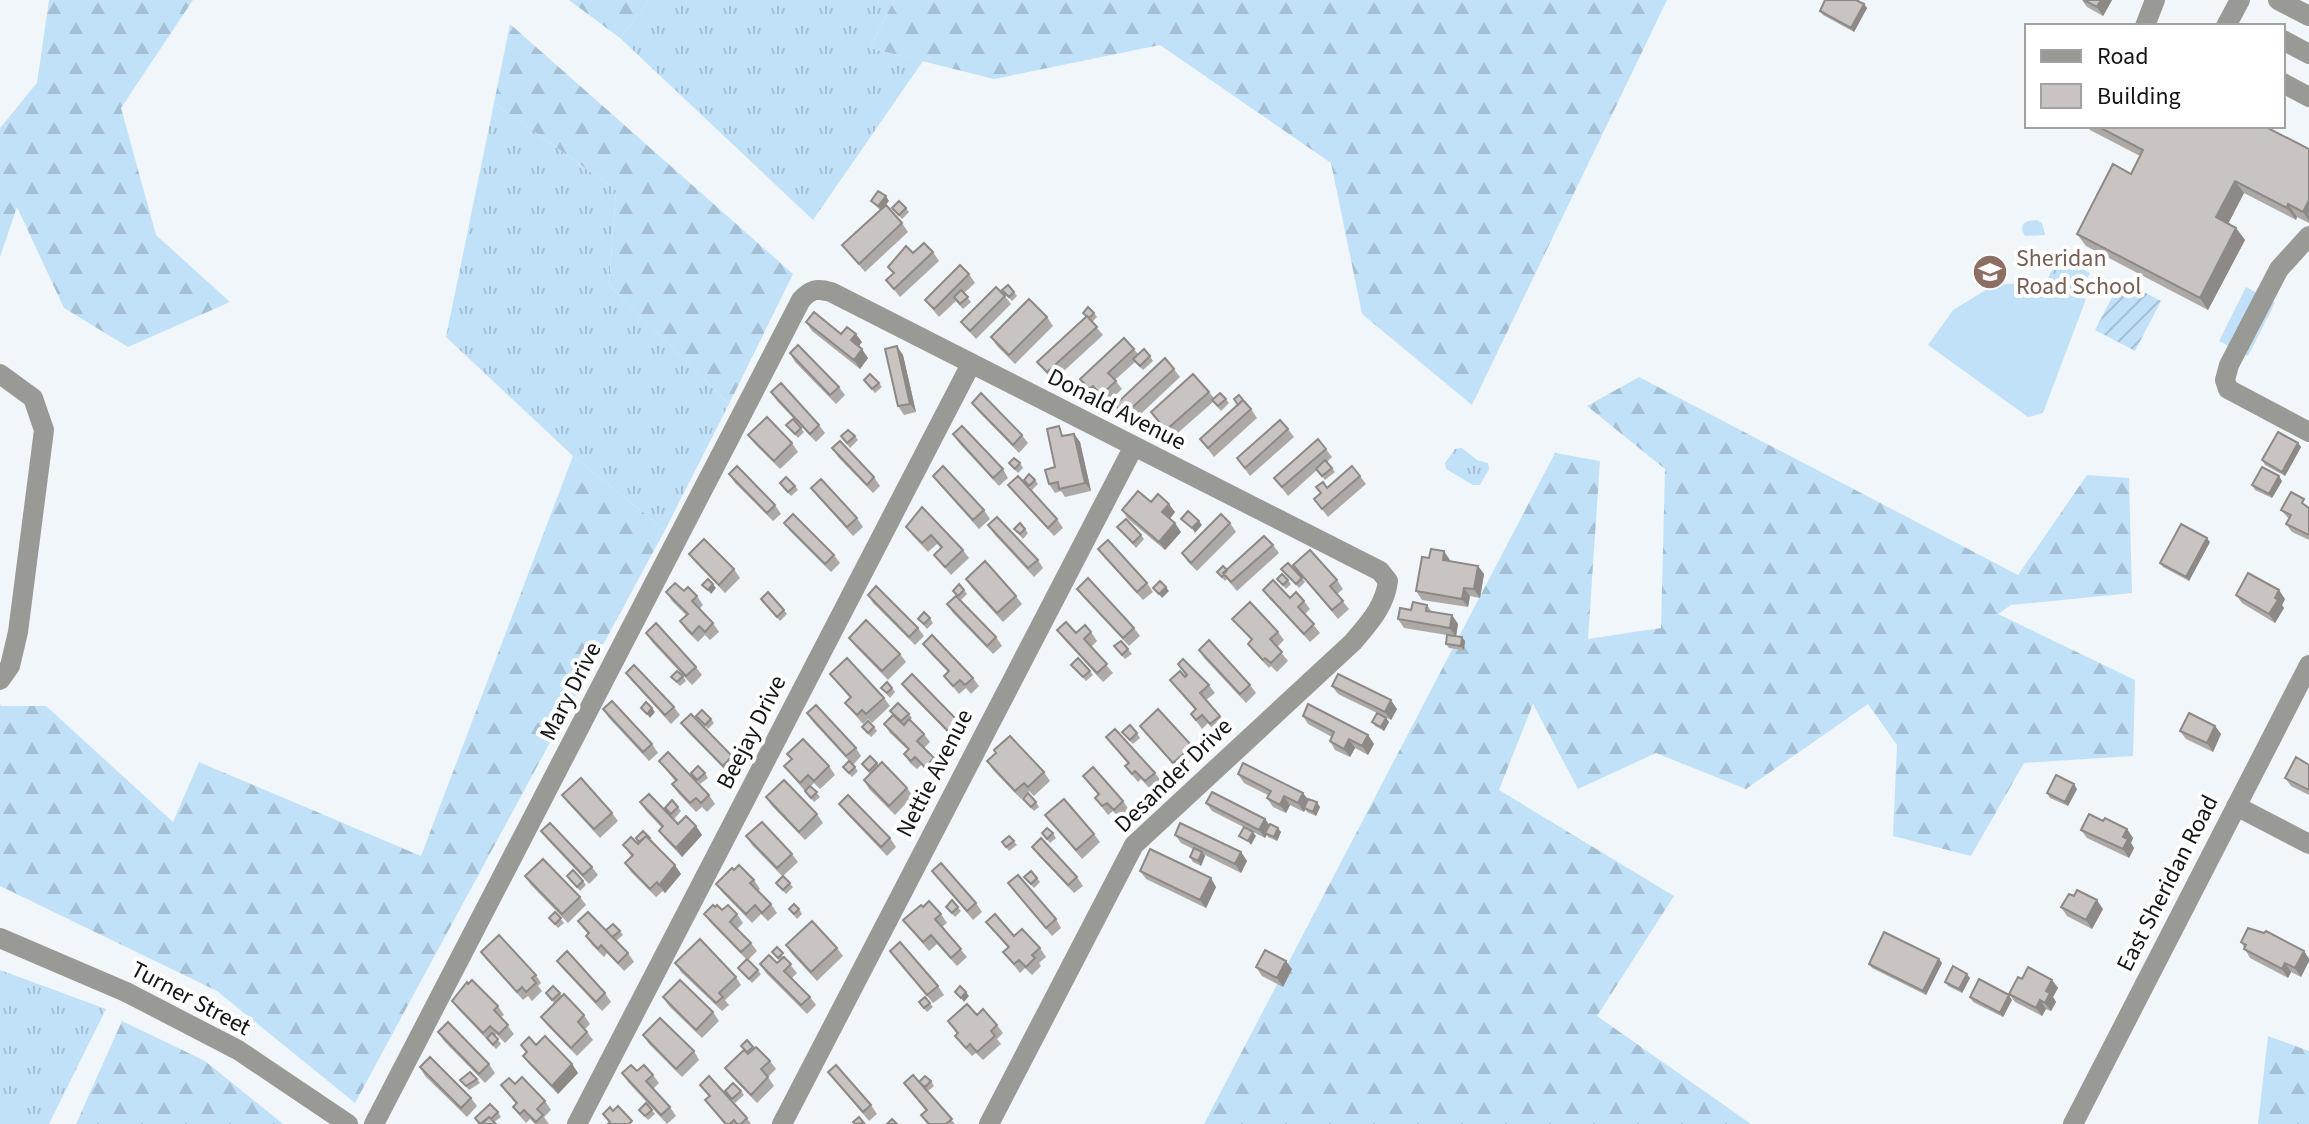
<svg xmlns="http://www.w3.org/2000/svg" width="2309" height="1124" font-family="'Source Sans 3',sans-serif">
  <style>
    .grass { fill: url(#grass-tufts) }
    .forest { fill: url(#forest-firs) }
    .garden { fill: url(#garden-furrows) }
    .pitch { fill: #c1e1f9 }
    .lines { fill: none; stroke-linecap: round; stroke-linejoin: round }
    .minor { stroke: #999996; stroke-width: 20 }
    .wall { fill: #ada9a6 }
    .shaded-wall { fill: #8d8987 }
    .building { fill: #c9c4c1; stroke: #8d8987; stroke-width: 2 }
    .labels { text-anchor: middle; stroke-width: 8; stroke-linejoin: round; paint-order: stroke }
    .education-label { font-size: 24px; fill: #785e54; stroke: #fff; text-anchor: start }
    .street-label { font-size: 24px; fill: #121415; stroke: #fff }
  </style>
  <defs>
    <pattern id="grass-tufts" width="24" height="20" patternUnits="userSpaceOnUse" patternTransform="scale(2)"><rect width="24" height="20" fill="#c1e1f9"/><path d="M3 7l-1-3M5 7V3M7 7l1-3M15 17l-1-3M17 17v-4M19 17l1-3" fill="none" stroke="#a5c0d5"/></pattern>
    <pattern id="forest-firs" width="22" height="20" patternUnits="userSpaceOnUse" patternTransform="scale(2)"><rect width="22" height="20" fill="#c1e1f9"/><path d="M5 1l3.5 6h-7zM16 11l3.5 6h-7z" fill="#a5c0d5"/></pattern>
    <pattern id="garden-furrows" width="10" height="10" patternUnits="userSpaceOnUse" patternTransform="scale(2)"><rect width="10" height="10" fill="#c1e1f9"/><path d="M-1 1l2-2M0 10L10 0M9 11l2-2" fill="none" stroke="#a5c0d5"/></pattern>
  </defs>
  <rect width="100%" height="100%" fill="#f1f6fa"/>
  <!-- grass -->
  <path class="grass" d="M649,0H894L870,48L923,61L813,220L620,38Z
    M494,103L616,190L609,285L729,404L665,530L573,456L446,337Z
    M2037,220L2042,223L2045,235L2025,236L2022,230L2023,224L2028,221Z
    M2059,257L2090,273L2079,294L2048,278Z
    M1462,448L1477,460L1488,463L1489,469L1480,485H1473L1446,469L1445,463L1455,449Z
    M0,970L106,1009L49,1124H0Z"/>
  <!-- forest -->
  <path class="forest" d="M49,0H193L121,108L156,235L230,302L128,347L64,308L17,207L0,257V128L37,83Z
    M569,0H649L620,38Z
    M894,0H1667L1472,405L1362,314L1331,163L1160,45L994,79L870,48Z
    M510,24L793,274L729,404L609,285L616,190L494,103Z
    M1639,377L2018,575L2087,475L2129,478L2132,593L2011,605L1998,614L2135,680L2133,756L2024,763L1971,856L1893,836L1897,745L1868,704L1746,789L1656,753L1578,789L1533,704L1499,790L1674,896L1597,1016L1751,1124H1204L1555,453L1600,461L1588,639L1661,628L1665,469L1587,406Z
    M573,456L665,530L355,1103L217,991L0,886V704L1,706H46L173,822L199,762L421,856Z
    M122,1021L205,1061L283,1124H76Z
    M2268,1036L2309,1051V1124H2258Z"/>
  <!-- garden -->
  <path class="garden" d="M2121,280L2161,301L2135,351L2095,330Z"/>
  <!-- pitch -->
  <path class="pitch" d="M2036,282L2086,299L2043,413L2028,417L1928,345L1953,310L1994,285Z
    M2246,287L2275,303L2248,356L2219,341Z"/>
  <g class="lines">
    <!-- minor -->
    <path class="minor" d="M2278,0L2309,16
      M2145,26L2155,0
      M2226,26L2240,0
      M2283,40L2309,54
      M2283,83L2309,97
      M2309,236L2279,269L2229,365L2225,380L2228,389L2309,432
      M0,374L33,398L44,430L18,632L10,666L0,680
      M2236,806L2309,844
      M0,938L126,992L238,1050L348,1124
      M374,1124L801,300C811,289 817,288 831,292L1380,571L1388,581C1385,606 1369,623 1353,642L1134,845L989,1124
      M577,1124L971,364
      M782,1124L1134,446
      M2073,1124L2309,665"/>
  </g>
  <!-- wall -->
  <path class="wall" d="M2082,0H2112L2103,16L2087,7Z
    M1864,4L1867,8L1854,32L1823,15L1820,11Z
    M2087,126H2264L2309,149V223L2297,217L2296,220L2244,193L2228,223L2236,228L2245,240L2208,310L2086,246L2077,234L2131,174L2140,156L2090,130Z
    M871,201H889L883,207L902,223L908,232L865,272L842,245L880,210Z
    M892,208H906L909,212L902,219Z
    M933,252L939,261L900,297L886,280L893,273L888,267L913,253Z
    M969,274L975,283L964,293L971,302L963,309L956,301L939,317L925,300Z
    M1002,290L1014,292L1017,296L1012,301Z
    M1005,296L1011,304L976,339L961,322Z
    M1083,313H1094L1097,317L1092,322L1103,335L1053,381L1037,362L1086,317Z
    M1047,317L1053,326L1015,364L997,346L991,337Z
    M806,322L862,342L858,346L868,358L860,369L812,331Z
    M1134,349L1138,354L1150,356L1153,361L1143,370L1135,362L1115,380L1122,389L1107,403L1099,394L1095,398L1080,379Z
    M790,353L839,387L845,395L836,404L795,362Z
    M903,355L916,412L904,415L898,406Z
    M1174,369L1180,377L1130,424L1115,405Z
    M864,380L879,383L882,387L875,393Z
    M771,392L819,425L825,433L816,442L777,401Z
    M1209,392L1214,398L1220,393L1229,403L1221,411L1213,402L1172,438L1151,412Z
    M972,403L1022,435L1028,443L1019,453L978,411Z
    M1251,409L1257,418L1214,457L1200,439Z
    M786,425L801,428L804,432L798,438Z
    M1288,429L1294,437L1250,476L1237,458Z
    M953,434L1003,469L1008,478L999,486L959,443Z
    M1074,434L1080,442L1091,491L1065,497L1061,491L1055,493L1049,484L1066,435Z
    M748,435L792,443L798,452L780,469L754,443Z
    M841,436H855L858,440L850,448Z
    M2298,443L2301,447L2285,476L2265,465L2262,460Z
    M832,448L874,477L880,486L873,493L838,457Z
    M1326,449L1332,457L1327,462L1335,472L1325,480L1317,470L1288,496L1274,478Z
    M1009,463H1020L1023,468L1018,473Z
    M729,474L775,505L781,514L773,521L735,483Z
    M933,476L984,510L990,519L979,529L939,484Z
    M1360,476L1366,484L1328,517L1314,499L1327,488Z
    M1024,480H1035L1038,484L1032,490Z
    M2282,481L2272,498L2255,490L2252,485Z
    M780,483L795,486L798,490L791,496Z
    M1008,485L1057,519L1063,528L1054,536L1014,493Z
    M811,488L857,518L863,527L853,536L817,496Z
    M1151,502L1175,512L1170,519L1181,532L1165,550L1128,519L1122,510Z
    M922,507L963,550L969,558L951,575L934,555L941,548L937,544L928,552L912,535L906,527Z
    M2309,507V540L2292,532L2286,524L2289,519L2281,510Z
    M784,523L834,555L840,563L831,572L790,531Z
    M1230,523L1236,532L1197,571L1188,562L1182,553Z
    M988,525L1038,560L1043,568L1034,577L994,534Z
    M1117,527L1141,535L1144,539L1136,548Z
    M1014,529H1025L1028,533L1023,539Z
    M2210,542L2189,581L2163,567L2160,563Z
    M1273,545L1279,553L1237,591L1227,579L1225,581L1217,572L1227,570Z
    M1098,549L1147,583L1153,592L1143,600L1104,557Z
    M689,554L734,569L740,578L725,593L695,562Z
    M1450,560V561L1478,566L1484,574L1480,598L1470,596L1468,607L1422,600L1416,591Z
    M1293,565L1337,580L1343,589L1337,594L1349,609L1338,619Z
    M1281,569L1302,578L1305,582L1299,588Z
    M966,579L1016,596L1022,604L1003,622L972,588Z
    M1277,579L1288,580L1291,584L1286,589Z
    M1077,589L1134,628L1140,636L1129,646L1083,597Z
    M964,590L967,594L961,600L953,591Z
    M1263,590L1304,601L1310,609L1305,614L1320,633L1310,642L1269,598Z
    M684,591L697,596L703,605L699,609L713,623L719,632L710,640L705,635L698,642L686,630L680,621L686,615L672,601L666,592Z
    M868,595L918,628L924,636L915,645L873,603Z
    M2236,595L2285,599L2282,605L2284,608L2275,623L2242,603Z
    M764,603L784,610L787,614L780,621Z
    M947,604L996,637L1002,646L993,654L953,613Z
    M1427,605L1432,612L1452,615L1458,624L1456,636L1465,641L1464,650L1449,648L1446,644L1447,635L1404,628L1398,619L1411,610Z
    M930,618L933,623L927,629L918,619Z
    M1232,619L1278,632L1284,640L1277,647L1288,661L1277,672L1271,666L1269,668L1254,652L1248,644L1251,640Z
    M1057,630L1076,633L1091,632L1097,641L1091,647L1113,673L1103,682L1063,638Z
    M646,633L696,667L702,675L692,685L652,642Z
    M849,638L900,654L906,662L888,680L855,646Z
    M1121,641L1132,654L1125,659L1114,646Z
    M923,644L973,678L979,686L971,694L966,688L959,694L944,676L948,672L929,652Z
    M1199,650L1250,685L1256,693L1246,703L1204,658Z
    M1178,664L1209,685L1215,693L1206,700L1226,724L1216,733L1208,723L1202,729L1191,714L1195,710L1170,680L1186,676Z
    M1071,665L1090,671L1093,675L1086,681Z
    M626,673L674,707L680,715L671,724L632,681Z
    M830,674L884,698L890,706L872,723L868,719L863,724L845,703L850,698Z
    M683,676L686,681L680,686L671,677Z
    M902,684L958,721L964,729L954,739L908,692Z
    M1332,686L1397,709L1391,720L1379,714L1386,718L1389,722L1384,731L1375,726L1372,722L1377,713L1338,694Z
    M881,688H892L895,692L890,698Z
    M603,709L652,744L658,753L649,761L609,718Z
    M890,711L909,714L912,718L910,720L924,734L930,742L924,748L934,758L940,766L931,776L921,765L917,769L910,763L904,754L908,750L890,733L884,724L894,715Z
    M807,713L856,748L861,756L853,765L858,771L852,777L843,767L849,761L813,722Z
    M696,716L711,719L714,723L708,729Z
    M1303,716L1368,735L1374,744L1368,755L1355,748L1350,757L1335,750L1330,741L1332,737L1308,724Z
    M681,723L732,756L738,765L729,774L687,731Z
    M1140,726L1192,746L1198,754L1179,771L1146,734Z
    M2215,726L2221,734L2213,752L2186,739L2180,731Z
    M862,727H874L877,731L871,737Z
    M1122,732L1137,733L1140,738L1133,744Z
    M1106,737L1155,773L1161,781L1151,790L1141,779L1138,782L1125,766L1128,764Z
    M996,753L1044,772L1050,781L1034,796L1029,791L1021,799L993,770L987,761Z
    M787,754L829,766L835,775L820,789L814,783L811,786L820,797L814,802L784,766L791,759Z
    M870,756L879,765L907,788L913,796L895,815L869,789L864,780L870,774L862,764Z
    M659,761L709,795L715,804L707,812L702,807L696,812L678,793L672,784L675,781Z
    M2309,765V795L2291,786L2285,778Z
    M691,773H705L708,778L700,784Z
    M1238,774L1303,793L1308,800L1320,807L1316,816L1307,812L1305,809L1304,812L1290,805L1286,813L1273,807L1267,798L1268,795L1244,783Z
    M1083,776L1123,801L1129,810L1120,819L1113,811L1108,815L1095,798L1098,795Z
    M2077,789L2068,806L2050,798L2047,793Z
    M562,795L612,813L618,821L600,838L568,803Z
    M766,797L817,814L823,823L805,840L772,806Z
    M1023,799L1036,802L1039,807L1034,811Z
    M640,802L678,824L696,826L702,835L682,857L665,839L659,831L662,828L646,811Z
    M1206,803L1265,819L1269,825L1281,832L1277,841L1268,837L1267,835L1265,838L1212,811Z
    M839,804L890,838L896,847L887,856L845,812Z
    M678,807L681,811L674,819L665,808Z
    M1045,815L1094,834L1100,842L1082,859Z
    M2103,821L2127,829L2133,838L2131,843L2134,848L2129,858L2087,838L2081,830Z
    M541,831L592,867L598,875L589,884L547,839Z
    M1042,833H1053L1056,838L1050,843Z
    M1175,835L1241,852L1247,861L1241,873L1205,855V856L1201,866L1193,862L1190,857L1193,849L1181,843Z
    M746,836L792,854L798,862L783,876L793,887L786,894L776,883L782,876L752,845Z
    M1009,836L1017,845L1009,851L1002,842Z
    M636,838H650L681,874L665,893L663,891L656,897L631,872L625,863L632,857L623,845L638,844L639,842Z
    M1032,847L1077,877L1083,886L1074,893L1038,855Z
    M734,870L754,880L760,889L758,891L771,904L777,913L768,921L761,914L752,923L722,892L716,884Z
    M932,871L976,903L982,912L973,920Z
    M1140,871L1216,887L1206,908L1146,879Z
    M525,876L580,897L586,905L568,923L531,885Z
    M567,876L583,881L586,885L580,891Z
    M1024,877L1037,878L1040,882L1034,888Z
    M1008,883L1056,919L1061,928L1052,936Z
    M952,900L961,911L955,917L946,907Z
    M715,907L737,914L743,923L737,929L751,943L757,951L748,960L761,974L752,983L738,968L746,959L710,922L704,914Z
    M923,907L941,914L947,923L942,927L967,957L957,966L937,944L929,951L903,920Z
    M2061,907L2103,909L2092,929L2067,916Z
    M789,909H799L802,914L797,919Z
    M555,912L564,923L558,928L549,918Z
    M578,921L606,930L620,931L623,935L616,941L628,953L634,962L624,971L607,953L604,957L592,945L586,936L588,934Z
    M986,922L1040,948L1046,957L1039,963L1041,966L1032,975L1025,968L1020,973L1003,952L1008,948Z
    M2241,942L2304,951L2309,959V961L2301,977L2291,972L2288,978L2250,958Z
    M786,945L837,948L843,956L817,981L792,954Z
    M890,951L938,986L944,995L933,1003Z
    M481,952L536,975L541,983L538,986L542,991L532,1001L528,996L523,1000L487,960Z
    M772,952L786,957L785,958L797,973L792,978L810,997L816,1005L807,1014L766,973L760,964L777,963L780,961Z
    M557,961L605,993L611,1002L602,1011L563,969Z
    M675,963L736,977L741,985L725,1000L729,1005L722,1011L681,972Z
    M1942,963L1926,995L1872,968L1869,964Z
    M1256,967L1292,969L1283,987L1262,976Z
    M1970,978L1962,993L1948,986L1945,982Z
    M2022,979L2052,980L2058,988L2053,997L2056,1002L2051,1011L2046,1009L2042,1016L2015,1002L2009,994Z
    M553,986L562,996L584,1015L590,1024L585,1029L593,1040L577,1056L547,1025L541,1017L554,1003L546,993Z
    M663,997L713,1012L719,1021L702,1038L669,1006Z
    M925,997L933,1007L927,1012L919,1002Z
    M1970,997L2012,1000L2003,1017L1973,1002Z
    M452,1001L498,1006L504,1015L501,1017L514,1034L505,1043L496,1034L495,1036L501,1044L496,1049L458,1009Z
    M977,1015L997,1025L1003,1033L997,1039L1001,1044L983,1060L976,1053L972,1056L961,1044L955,1036L957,1034L948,1021Z
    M438,1032L489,1064L495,1073L485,1083L444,1041Z
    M643,1035L694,1051L699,1060L682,1077L649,1044Z
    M747,1040L754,1048L770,1061L776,1069L768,1077L774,1086L757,1103L731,1076L725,1068L744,1050Z
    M521,1045L572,1064L578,1073L558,1094L529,1064L523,1056L526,1053Z
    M420,1067L471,1098L477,1106L467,1117L425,1076Z
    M637,1071L653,1075L659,1083L653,1089L670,1107L676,1116L667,1124L628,1082L622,1073Z
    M828,1072L871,1105L877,1114L869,1121Z
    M477,1079L480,1083L469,1090L460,1080Z
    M931,1081L934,1086L928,1091L955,1124H927L921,1115L926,1111L904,1083L922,1086Z
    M515,1084L545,1101L551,1110L544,1117L549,1124H535L530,1119L526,1123L519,1115L513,1107L516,1104L501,1085Z
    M700,1085L747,1118L751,1124H724L705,1100L709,1097Z
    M725,1091H741L744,1095L735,1103Z
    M639,1110H652L655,1114L648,1120Z
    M498,1112L501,1117L494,1122L496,1124H479L475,1118Z"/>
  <!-- shaded-wall -->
  <path class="shaded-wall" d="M2101,0H2112L2103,16L2097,7Z
    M1864,4L1867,8L1854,32L1851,28Z
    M2235,181L2244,193L2225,230L2216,217Z
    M886,196L889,201L881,210L878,206Z
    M2309,200V221L2303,212Z
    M2288,204L2297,217L2296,220L2287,208Z
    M2236,228L2245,240L2208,310L2200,298Z
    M856,334L862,342L857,349L851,340Z
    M897,346L903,355L916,412L910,404Z
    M862,349L868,358L860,369L854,360Z
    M1074,434L1080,442L1091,491L1085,483Z
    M2298,443L2301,447L2285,476L2282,472Z
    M2279,476L2282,481L2272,498L2269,494Z
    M1169,504L1175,512L1168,521L1162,512Z
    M1199,521L1202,525L1195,533L1192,528Z
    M1175,523L1181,532L1165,550L1159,542Z
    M2207,538L2210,542L2189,581L2186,577Z
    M1444,551L1450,560L1449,568L1443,560Z
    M1478,566L1484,574L1480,598L1474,589Z
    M713,584L716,588L711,594L708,590Z
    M1166,587L1169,591L1162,598L1159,594Z
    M1464,588L1470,596L1468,607L1462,599Z
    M2279,590L2285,599L2282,605L2284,608L2275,623L2269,614Z
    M1452,615L1458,624L1456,637L1450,628Z
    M1462,637L1465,641L1464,650L1461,646Z
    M1391,700L1397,709L1391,720L1385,712Z
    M652,708L655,712L650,718L647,714Z
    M1386,718L1389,722L1384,731L1381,727Z
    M2215,726L2221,734L2213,752L2207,743Z
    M1368,735L1374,744L1368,755L1362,746Z
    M1349,739L1355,748L1350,757L1344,749Z
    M2074,784L2077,789L2068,806L2065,802Z
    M1303,793L1309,801L1304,812L1298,803Z
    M1284,796L1290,805L1286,813L1280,805Z
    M1317,802L1320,807L1316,816L1313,812Z
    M1265,819L1271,827L1265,838L1259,830Z
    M696,826L702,835L682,857L676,848Z
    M1278,828L1281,832L1277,841L1274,837Z
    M2127,829L2133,838L2131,843L2134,848L2129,858L2123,849V837Z
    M1253,832L1256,836L1251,845L1248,841Z
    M1202,852L1205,856L1201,866L1198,861Z
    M1241,852L1247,861L1241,873L1235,864Z
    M675,865L681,874L665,893L659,885Z
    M1211,878L1216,887L1206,908L1200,900Z
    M2097,900L2103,909L2092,929L2086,920Z
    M2304,951L2309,959V961L2301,977L2295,968Z
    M1939,959L1942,963L1926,995L1923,991Z
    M1286,961L1292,969L1283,987L1277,978Z
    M2285,963L2291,972L2288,978L2282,969Z
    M1967,974L1970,978L1962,993L1959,989Z
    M2052,980L2058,988L2053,997L2056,1002L2051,1011L2045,1003L2046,991Z
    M966,992L969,996L964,1002L961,998Z
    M2009,995L2012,1000L2003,1017L2000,1013Z
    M2040,1000L2046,1009L2042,1016L2036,1008Z
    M572,1064L578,1073L558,1094L552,1086Z"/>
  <!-- building -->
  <path class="building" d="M1825,0H1856L1864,4L1851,28L1820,11Z
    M2084,0H2101L2097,7Z
    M2097,126H2264L2309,149V200L2303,212L2288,204L2287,208L2235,181L2216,217L2236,228L2200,298L2077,234L2113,164L2131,174L2143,150Z
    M878,191L886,196L878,206L871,201Z
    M899,201L906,208L899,215L892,208Z
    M886,205L902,223L859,264L842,245Z
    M924,243L933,252L894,289L886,280L894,273L888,267L906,246L913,253Z
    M960,265L969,274L934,309L925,300Z
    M1008,285L1014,292L1009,297L1002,290Z
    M996,287L1005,296L970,331L961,322Z
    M961,290L968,297L960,304L954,297Z
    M1029,299L1047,317L1009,355L991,337Z
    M1088,307L1094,313L1089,318L1083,313Z
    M814,312L841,334L847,327L856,334L851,340L862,349L854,360L806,322Z
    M1087,316L1097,327L1047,372L1037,362Z
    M1124,338L1134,349L1108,373L1116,381L1101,395L1093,386L1089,389L1080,379Z
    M798,345L839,387L830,395L790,353Z
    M897,346L910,404L898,406L885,349Z
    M1144,349L1150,356L1140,366L1133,359Z
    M1165,358L1174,369L1124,415L1115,405Z
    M870,374L879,383L872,389L864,380Z
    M1193,374L1209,392L1166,430L1151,412Z
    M781,383L819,425L810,434L771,392Z
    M981,393L1022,435L1013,445L972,403Z
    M1220,393L1226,399L1218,406L1212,400Z
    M1239,395L1243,400L1238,405L1234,399Z
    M1243,400L1251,409L1208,448L1200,439Z
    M767,417L792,443L774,461L748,435Z
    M793,419L801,428L795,434L786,425Z
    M1280,420L1288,429L1245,468L1237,458Z
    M962,426L1003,469L993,478L953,434Z
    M1059,426L1062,436L1074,434L1085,483L1059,489L1058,482L1049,484L1045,470L1055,467L1047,429Z
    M848,430L855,436L847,443L841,436Z
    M2278,432L2298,443L2282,472L2262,460Z
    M1318,439L1326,449L1282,487L1274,478Z
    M840,441L874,477L867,485L832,448Z
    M1014,458L1020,463L1015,469L1009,463Z
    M1325,460L1332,468L1322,476L1316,469Z
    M737,466L775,505L767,513L729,474Z
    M943,466L984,510L973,520L933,476Z
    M1352,466L1360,476L1322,509L1314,499L1321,493L1316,487L1323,482L1327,488Z
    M2262,467L2279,476L2269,494L2252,485Z
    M1029,474L1035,480L1029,486L1024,480Z
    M1018,476L1057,519L1048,528L1008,485Z
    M786,477L795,486L788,492L780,483Z
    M821,479L857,518L847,527L811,488Z
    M1138,491L1151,502L1158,494L1169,504L1162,512L1175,523L1159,542L1122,510Z
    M2291,492L2304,499L2302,503L2309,508V535L2286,524L2291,515L2281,510Z
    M922,507L963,550L945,567L934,555L942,547L931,535L922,543L906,527Z
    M1188,511L1199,521L1192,528L1181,519Z
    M793,514L834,555L825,564L784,523Z
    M1221,514L1230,523L1191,563L1182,553Z
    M997,517L1038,560L1028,568L988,525Z
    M1126,519L1141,535L1133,543L1117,527Z
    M1020,523L1025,529L1020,534L1014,529Z
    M2181,524L2207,538L2186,577L2160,563Z
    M1264,536L1273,545L1231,582L1223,573Z
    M704,539L734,569L719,585L689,554Z
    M1108,540L1147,583L1137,592L1098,549Z
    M1431,549L1444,551L1443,560L1478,566L1474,589L1464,588L1462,599L1416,591L1422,557L1429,558Z
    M1310,550L1337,580L1330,586L1343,601L1332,610L1293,565Z
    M985,561L1016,596L997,613L966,579Z
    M1288,563L1302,578L1296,584L1281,569Z
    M1223,566L1227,570L1222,577L1217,572Z
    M2248,573L2279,590L2275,598L2278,600L2269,614L2236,595Z
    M1282,574L1288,580L1283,585L1277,579Z
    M1088,578L1134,628L1123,638L1077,589Z
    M708,579L713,584L708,590L702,585Z
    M1273,580L1290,598L1296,592L1304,601L1298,607L1314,624L1304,634L1263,590Z
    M1160,581L1166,587L1159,594L1153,588Z
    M675,583L684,591L688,587L697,596L692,601L713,623L705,632L699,626L692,634L680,621L688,614L666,592Z
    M959,584L964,590L958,596L953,591Z
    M876,586L918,628L909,637L868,595Z
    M768,592L784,610L777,617L761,599Z
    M956,596L996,637L987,646L947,604Z
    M1250,602L1278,632L1270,639L1282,652L1271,663L1265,658L1263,660L1248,644L1252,639L1232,619Z
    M1413,602L1427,605L1426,611L1452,615L1450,628L1398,619L1400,608L1411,610Z
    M924,612L930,618L924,624L918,619Z
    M866,620L900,654L882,671L849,638Z
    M1066,622L1076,633L1085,625L1091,632L1084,639L1107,664L1097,673L1057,630Z
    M656,623L696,667L686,676L646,633Z
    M932,635L973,678L965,685L960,680L953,686L944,676L949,671L923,644Z
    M1447,635L1462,637L1461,646L1446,644Z
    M1209,640L1250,685L1240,694L1199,650Z
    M1121,641L1128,649L1122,655L1114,646Z
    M847,658L884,698L866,714L862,710L857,715L845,703L851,697L830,674Z
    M1078,658L1090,671L1083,677L1071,665Z
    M1183,659L1209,685L1200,693L1220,716L1210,724L1202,715L1196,720L1191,714L1196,709L1170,680L1180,671L1185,677L1187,675L1178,664Z
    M634,665L674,707L665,715L626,673Z
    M677,671L683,676L677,682L671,677Z
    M912,674L958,721L948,731L902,684Z
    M1338,674L1391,700L1385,712L1332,686Z
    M887,682L892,688L887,693L881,688Z
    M612,701L652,744L643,752L603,709Z
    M646,702L652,708L647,714L641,708Z
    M898,703L909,714L901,721L890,711Z
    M1308,704L1368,735L1362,746L1349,739L1344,749L1330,741L1334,732L1303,716Z
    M816,705L856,748L846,756L807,713Z
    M1158,709L1192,746L1173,763L1140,726Z
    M702,710L711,719L705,725L696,716Z
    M1377,713L1386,718L1381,727L1372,722Z
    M2189,713L2215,726L2207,743L2180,731Z
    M691,714L732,756L723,766L681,723Z
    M893,715L904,725L909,719L924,734L917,741L934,758L925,767L915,757L911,761L904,754L909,749L884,724Z
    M868,721L874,727L868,733L862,727Z
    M1130,725L1137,733L1130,740L1122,732Z
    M1115,729L1155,773L1145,781L1135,771L1132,774L1125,766L1129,763L1106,737Z
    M1010,736L1044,772L1028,787L1024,783L1015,791L987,761L996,753L994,750Z
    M803,739L829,766L814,781L808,775L800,783L784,766L792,759L787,754Z
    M668,752L709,795L701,803L696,798L690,803L672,784L677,780L659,761Z
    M870,756L877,763L869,771L862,764Z
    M2296,757L2309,765V790L2285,778Z
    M849,761L855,767L849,773L843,767Z
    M882,762L907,788L889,806L864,780Z
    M1243,763L1303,793L1298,803L1284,796L1280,805L1267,798L1271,791L1238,774Z
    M698,766L705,773L697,780L691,773Z
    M1093,767L1123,801L1114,810L1107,803L1102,806L1095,798L1099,794L1083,776Z
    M2056,775L2074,784L2065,802L2047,793Z
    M581,778L612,813L594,829L562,795Z
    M784,780L817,814L799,832L766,797Z
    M810,786L817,792L811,798L805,791Z
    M1212,792L1265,819L1259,830L1206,803Z
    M1028,793L1036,802L1031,807L1023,799Z
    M649,794L678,824L686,816L696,826L676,848L659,831L663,826L640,802Z
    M848,795L890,838L881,847L839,804Z
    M1064,799L1094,834L1076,850L1045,815Z
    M1308,799L1317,802L1313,812L1304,808Z
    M672,800L678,807L671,814L665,808Z
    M2089,814L2103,821L2105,818L2127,829L2123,837L2128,839L2123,849L2081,830Z
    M762,822L792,854L777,868L746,836Z
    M550,823L592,867L583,875L541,831Z
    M1180,823L1241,852L1235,864L1175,835Z
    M1270,824L1278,828L1274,837L1265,833Z
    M1244,827L1253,832L1248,841L1239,836Z
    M1047,828L1053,833L1047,839L1042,833Z
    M643,831L650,838L649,839L646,836L639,842L636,838Z
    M646,836L675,865L659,885L657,882L650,889L625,863L633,855L623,845L631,837L638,844Z
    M1009,836L1014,841L1006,847L1002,842Z
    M1041,838L1077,877L1068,885L1032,847Z
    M1194,848L1202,852L1198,861L1190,857Z
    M1150,849L1211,878L1200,900L1140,871Z
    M543,859L580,897L562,914L525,876Z
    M941,863L976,903L967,911L932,871Z
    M739,865L754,880L750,883L771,904L762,913L755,905L746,914L716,884L732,868L734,870Z
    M573,870L583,881L577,887L567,876Z
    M1031,871L1037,878L1031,884L1024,877Z
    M1018,875L1056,919L1046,928L1008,883Z
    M783,876L790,883L783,890L776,883Z
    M2077,890L2097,900L2086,920L2061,907L2069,894L2074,896Z
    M952,900L958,907L952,913L946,907Z
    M929,901L941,914L935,919L961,949L951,958L931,935L923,942L903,920L921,905L923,907Z
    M794,904L799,909L794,914L789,909Z
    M713,905L715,907L717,905L722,910L728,905L737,914L730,922L751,943L741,952L704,914Z
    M555,912L561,918L555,924L549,918Z
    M588,912L628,953L618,963L601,945L598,949L586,936L589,933L578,921Z
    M995,914L1014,936L1022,929L1040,948L1032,955L1035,958L1026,967L1019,960L1014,964L1003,952L1009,947L986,922Z
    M812,921L837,948L811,972L786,945Z
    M613,924L620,931L612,937L606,930Z
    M2248,928L2264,933L2266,931L2304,951L2295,968L2285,963L2282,969L2244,949L2246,945L2241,942Z
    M1884,932L1939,959L1923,991L1869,964Z
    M499,935L536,975L532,978L536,983L526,992L522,987L517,992L481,952Z
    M700,939L736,977L719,993L723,997L716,1003L675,963Z
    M900,942L938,986L927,995L890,951Z
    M777,947L783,953L778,958L772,952Z
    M1265,950L1286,961L1277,978L1256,967Z
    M567,951L605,993L596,1002L557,961Z
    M769,955L777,963L784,957L791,964L784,971L810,997L801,1005L760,964Z
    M747,959L758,970L749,979L738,968Z
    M1953,966L1967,974L1959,989L1945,982Z
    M2028,967L2052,980L2046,991L2050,993L2045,1003L2040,1000L2036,1008L2009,994L2018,977L2022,979Z
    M1979,979L2009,995L2000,1013L1970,997Z
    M472,980L498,1006L494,1010L508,1025L499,1034L490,1026L483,1033L452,1001L467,982L468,984Z
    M680,980L713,1012L696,1030L663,997Z
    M553,986L560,993L552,1000L546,993Z
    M960,986L966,992L961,998L955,992Z
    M564,994L584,1015L578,1022L587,1032L571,1048L541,1017Z
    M925,997L930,1003L924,1008L919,1002Z
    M967,1004L977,1015L983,1009L997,1025L991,1031L995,1036L977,1052L970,1044L966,1048L955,1036L958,1033L948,1021Z
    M660,1018L694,1051L676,1069L643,1035Z
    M448,1022L489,1064L479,1074L438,1032Z
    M492,1033L498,1039L493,1045L487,1038Z
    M545,1036L572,1064L552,1086L523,1056L527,1052L521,1045L529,1037L536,1045Z
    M747,1040L753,1047L747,1052L741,1046Z
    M756,1047L770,1061L761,1069L768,1077L751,1095L725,1068L744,1050L748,1054Z
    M430,1057L471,1098L461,1108L420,1067Z
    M631,1065L637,1071L644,1065L653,1075L646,1081L670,1107L661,1115L622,1073Z
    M836,1065L871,1105L863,1112L828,1072Z
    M470,1072L477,1079L466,1086L460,1080Z
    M913,1075L952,1119L946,1124H929L921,1115L927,1110L904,1083Z
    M709,1076L747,1118L741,1124H737L734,1120L730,1124H726L705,1100L710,1096L700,1085Z
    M925,1076L931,1081L925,1087L919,1082Z
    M522,1077L545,1101L537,1109L543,1115L536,1122L524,1110L520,1114L513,1107L517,1103L501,1085L509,1078L515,1084Z
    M733,1083L741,1091L732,1099L725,1091Z
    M646,1103L652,1110L645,1116L639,1110Z
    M490,1104L498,1112L491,1119L489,1117L480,1124L475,1118Z
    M618,1106L632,1121L629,1124H608L610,1122L603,1114L610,1107L613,1111Z
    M489,1117L496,1124H482Z
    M859,1117L864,1123L855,1124L853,1122Z
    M892,1119L897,1124H887Z"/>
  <!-- icons -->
  <defs>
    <g id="school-disc" transform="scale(1.8)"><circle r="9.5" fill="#8d6e63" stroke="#fff"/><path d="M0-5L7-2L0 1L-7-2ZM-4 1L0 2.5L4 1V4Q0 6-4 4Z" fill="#fff"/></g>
  </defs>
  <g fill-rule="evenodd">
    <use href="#school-disc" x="1990" y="272"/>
  </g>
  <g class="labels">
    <!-- education labels -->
    <g class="education-label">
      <text x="2016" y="266">Sheridan<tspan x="2016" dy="28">Road School</tspan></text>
    </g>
    <!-- street labels -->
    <g class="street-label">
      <text transform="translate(1117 409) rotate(27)" y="8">Donald Avenue</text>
      <text transform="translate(570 691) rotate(-63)" y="8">Mary Drive</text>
      <text transform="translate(751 732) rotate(-63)" y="8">Beejay Drive</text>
      <text transform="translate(934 773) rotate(-63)" y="8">Nettie Avenue</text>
      <text transform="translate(1173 775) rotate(-44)" y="8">Desander Drive</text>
      <text transform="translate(2167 883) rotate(-63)" y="8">East Sheridan Road</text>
      <text transform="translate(191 998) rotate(28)" y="8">Turner Street</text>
    </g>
  </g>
  <!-- legend -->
  <rect x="2025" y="24" width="260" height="104" fill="#ffffff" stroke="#a0a1a1" stroke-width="2"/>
  <rect x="2041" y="50" width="40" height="12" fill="#999996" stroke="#a0a1a1" stroke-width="2"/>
  <text x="2097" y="64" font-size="24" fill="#121415">Road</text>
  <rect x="2041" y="84" width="40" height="24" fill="#c9c4c1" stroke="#a0a1a1" stroke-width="2"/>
  <text x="2097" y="104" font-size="24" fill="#121415">Building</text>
</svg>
